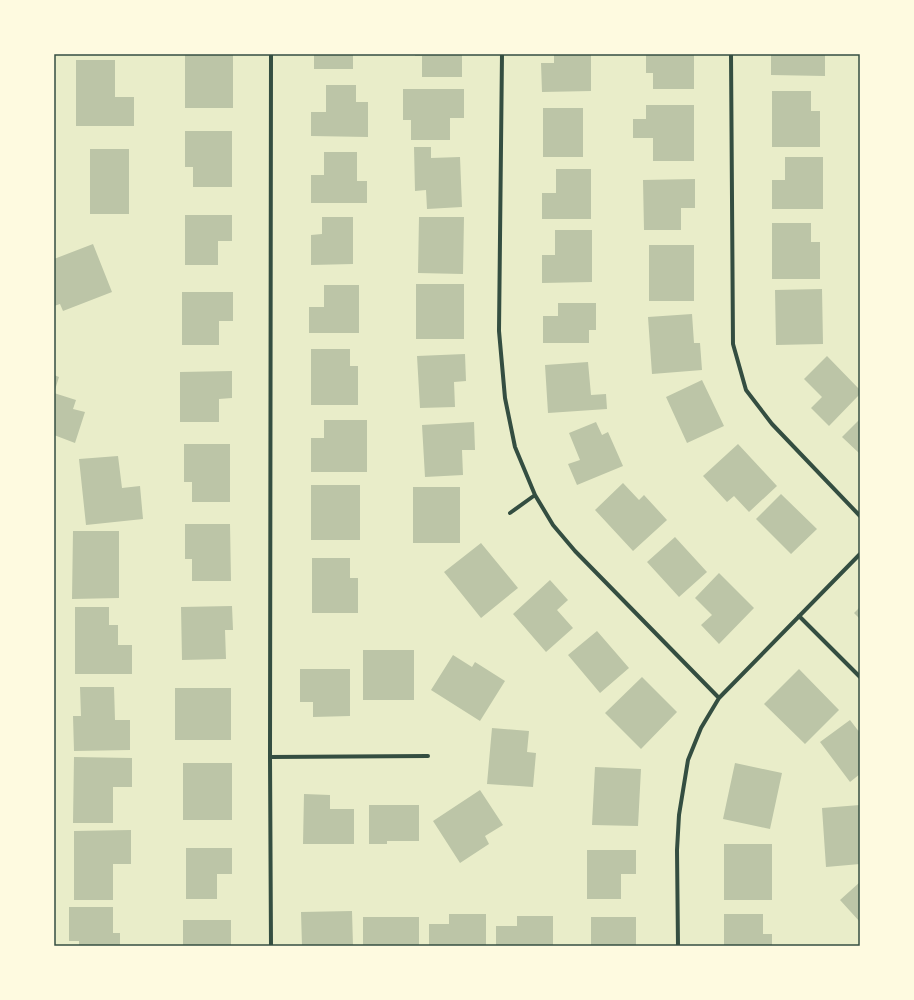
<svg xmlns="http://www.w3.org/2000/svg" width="914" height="1000" font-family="'Sofia Sans Condensed',sans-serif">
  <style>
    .building { fill: #bcc5a7 }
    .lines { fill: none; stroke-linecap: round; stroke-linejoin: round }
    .minor { stroke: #344e41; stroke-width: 4 }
    .neatline { fill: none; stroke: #344e41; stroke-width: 1.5 }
  </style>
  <rect width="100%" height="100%" fill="#e9edc9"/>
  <!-- building -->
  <path class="building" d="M185,54H233V108H185Z
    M314,54H353V69H314Z
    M415,54H462V77H422V56H415Z
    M554,54H591V91L542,92L541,63H554Z
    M646,54H694V89H653V73H646Z
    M771,54H825V76L771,75Z
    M76,60H115V97H134V126H76Z
    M326,85H356V102H368V137L311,136V112H326Z
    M403,89H464V118H450V140H411V120H403Z
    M772,91H811V111H820V147H772Z
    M646,105H694V161H653V138H633V119H646Z
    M543,108H583V157H543Z
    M185,131H232V187H193V167H185Z
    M414,147H431V158L460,157L462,207L427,209L426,190L415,191Z
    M90,149H129V214H90Z
    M324,152H357V181H367V203H311V175H324Z
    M785,157H823V209H772V180H785Z
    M556,169H591V219H542V193H556Z
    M695,179V208H681V230H644L643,180Z
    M185,215H232V241H218V265H185Z
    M322,217H353V264L311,265V235L322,234Z
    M419,217H464L463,274L418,273Z
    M772,223H811V242H820V279H772Z
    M555,230H592V282L542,283V255H555Z
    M93,244L112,292L63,311L60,304L54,306V259Z
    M649,245H694V301H649Z
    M416,284H464V339H416Z
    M324,285H359V333H309V307H324Z
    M822,289L823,344L776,345L775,290Z
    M182,292H233V321H219V345H182Z
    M558,303H596V330H589V343H543V316H558Z
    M692,314L694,343H700L702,370L652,374L648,317Z
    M311,349H350V366H358V405H311Z
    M465,354L466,381L454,382L455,407L420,408L417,356Z
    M827,356L860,390V394L829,426L811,408L822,397L804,379Z
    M588,362L591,395L606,394L607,409L548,413L545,365Z
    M232,371V398L219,399V422H180V372Z
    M54,375L59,377L54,393L76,400L73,409L85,412L75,443L54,435Z
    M702,380L724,426L687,443L666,397Z
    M860,419V454L842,437Z
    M324,420H367V472H311V438H324Z
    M474,422L475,450H462L463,475L425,477L422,425Z
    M596,422L602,435L608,432L623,466L577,485L568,464L580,460L569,433Z
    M184,444H230V502H192V482H184Z
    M738,444L777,486L749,512L734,496L727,502L703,476Z
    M118,456L122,488L140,486L143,519L86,525L79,459Z
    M623,483L639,500L644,495L667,520L633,551L595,510Z
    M311,485H360V540H311Z
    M413,487H460V543H413Z
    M781,494L817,529L791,554L756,519Z
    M185,524H230L231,581H192V559H185Z
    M73,531H119V598L72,599Z
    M675,537L707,572L679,597L647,562Z
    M481,543L518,588L481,618L444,572Z
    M312,558H350V578H358V613H312Z
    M719,573L754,608L719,644L701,625L712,615L695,598Z
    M550,580L568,600L557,610L573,628L546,652L513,614Z
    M232,606L233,630H225L226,659L182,660L181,607Z
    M75,607H109V625H118V645H132V674H75Z
    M860,607V619L854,613Z
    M597,631L629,668L600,693L568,655Z
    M363,650H414V700H363Z
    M453,655L472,667L475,662L505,681L480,721L431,690Z
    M300,669H350V716L313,717V702H300Z
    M799,669L839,710L805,744L764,704Z
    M642,677L677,712L641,749L605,713Z
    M80,687H114L115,720H130V750L74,751L73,716H81Z
    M175,688H231V740H175Z
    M850,720L860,733V774L850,782L820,742Z
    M492,728L529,731L527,752L536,753L533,787L487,784Z
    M74,757L132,758V787H113V823H73Z
    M183,763H232V820H183Z
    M735,763L782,773L770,829L723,819Z
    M595,767L641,769L638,826L592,825Z
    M480,790L503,825L485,836L489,844L460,863L433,821Z
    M304,794L330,795V809H354V844H303Z
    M369,805H419V841H387V844H369Z
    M860,805V864L826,867L822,808Z
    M131,830V864H113V900H74V831Z
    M724,844H772V900H724Z
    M186,848H232V874H217V899H186Z
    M587,850H636V874H621V899H587Z
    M860,882V922L840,900Z
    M69,907H113V933H120V946H79V941H69Z
    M352,911L353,946H302L301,912Z
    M449,914H486V946H429V924H449Z
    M724,914H763V934H772V946H724Z
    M517,916H553V946H496V926H517Z
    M363,917H419V946H363Z
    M591,917H636V946H591Z
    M183,920H231V946H183Z"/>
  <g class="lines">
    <!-- minor -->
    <path class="minor" d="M502,54L499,331L505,398L515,447L535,495L553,525L575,551L719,698
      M731,54L733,344L746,390L772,424L860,516
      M510,513L535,495
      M799,616L860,677
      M270,757L428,756
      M271,946L270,757L271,54
      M678,946L677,850L679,815L688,760L701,728L719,698L860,554"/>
  </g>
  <!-- border -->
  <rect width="914" height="1000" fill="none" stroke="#fefae0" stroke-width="110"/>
  <rect x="55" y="55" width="804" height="890" class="neatline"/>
</svg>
